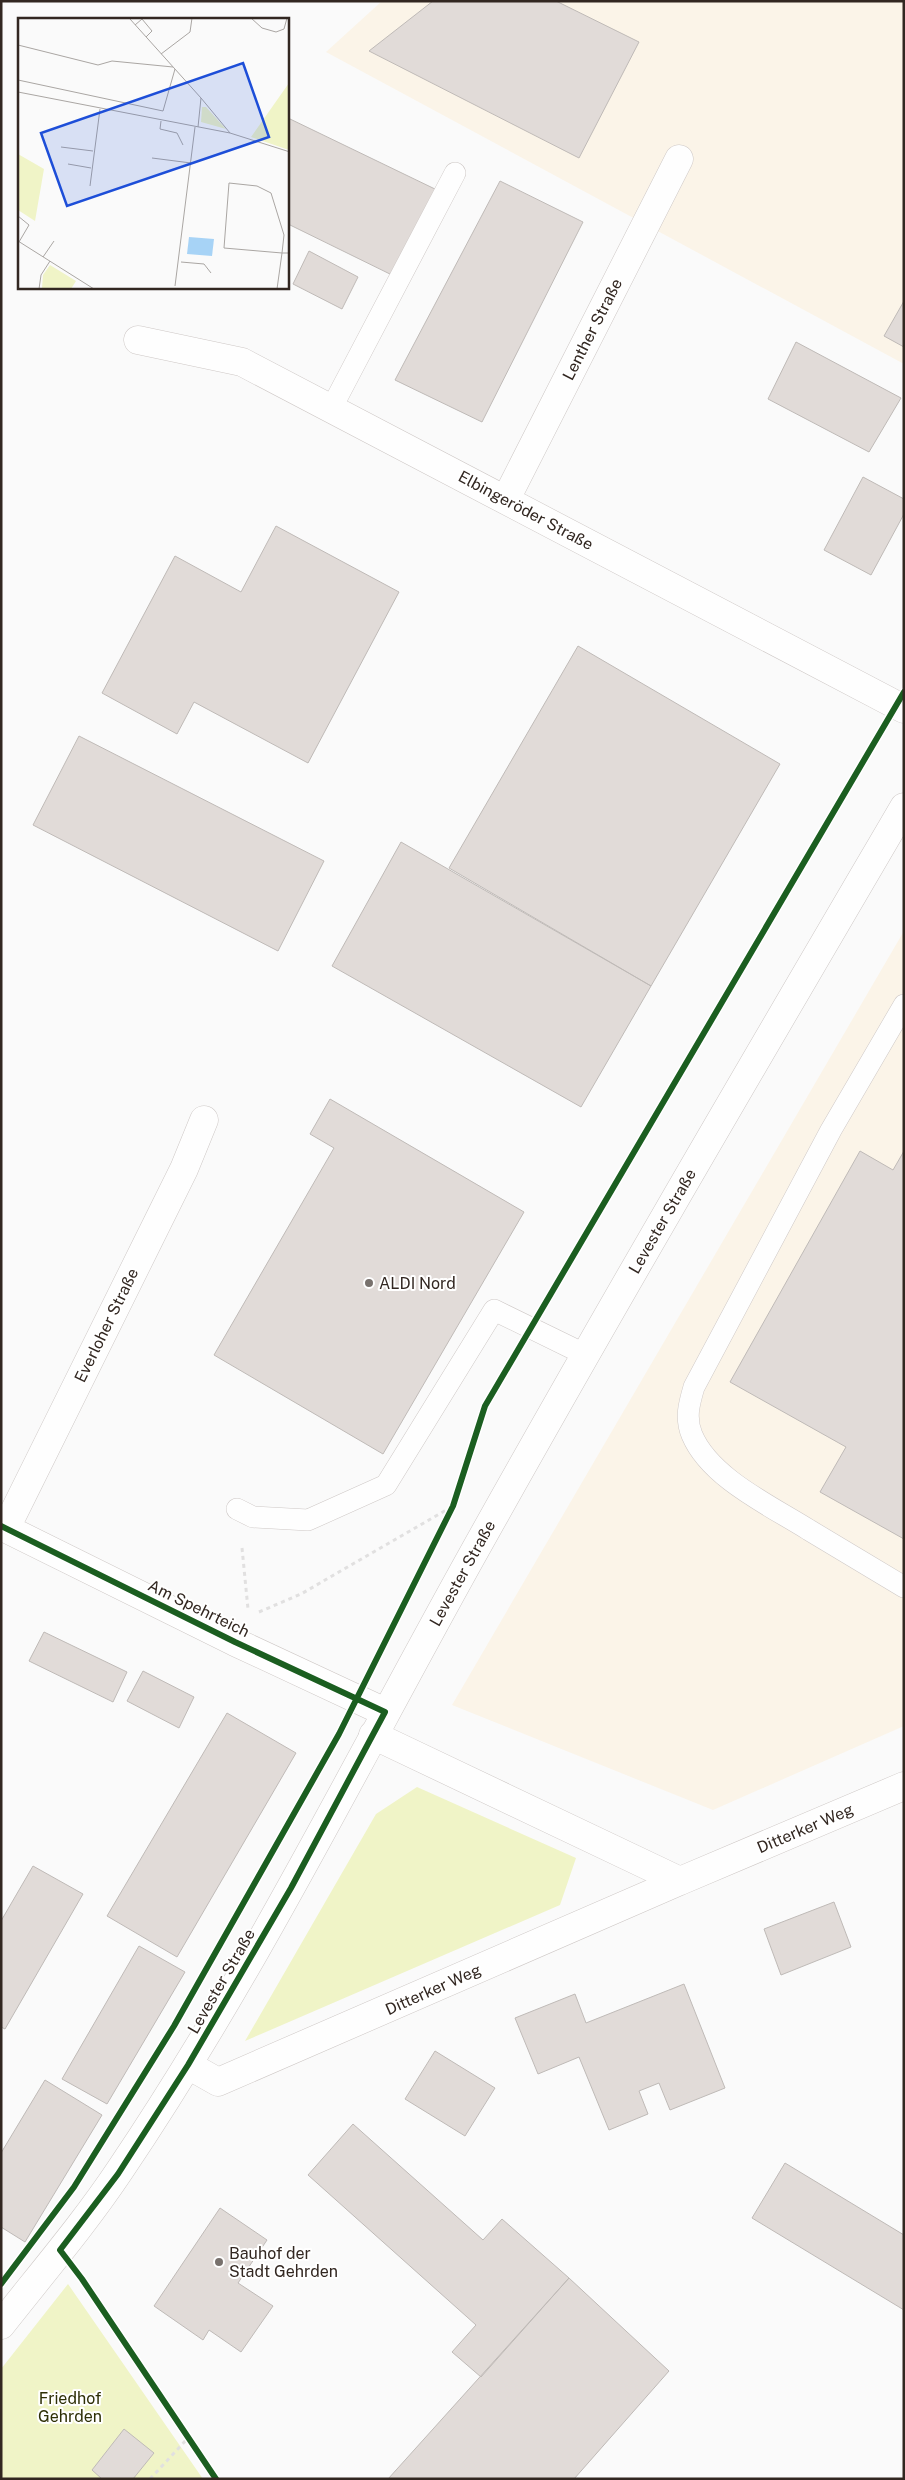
<svg xmlns="http://www.w3.org/2000/svg" width="905" height="2480" font-family="'Public Sans',sans-serif">
  <style>
    .industrial { fill: #fbf4e8 }
    .green { fill: #f0f4c7 }
    .building { fill: #e1dbd8; stroke: #bfbab7 }
    .lines { fill: none; stroke-linecap: round; stroke-linejoin: round }
    .lane-casing { stroke: #cec8c6; stroke-width: 22 }
    .street-casing { stroke: #cec8c6; stroke-width: 29 }
    .secondary-casing { stroke: #cec8c6; stroke-width: 29 }
    .path { stroke: #e1e0e0; stroke-width: 3; stroke-dasharray: 4 4; stroke-linecap: butt }
    .lane { stroke: #fefefe; stroke-width: 21 }
    .street { stroke: #fefefe; stroke-width: 28 }
    .secondary { stroke: #fefefe; stroke-width: 28 }
    .cycleway-casing { stroke: #fff; stroke-width: 9 }
    .cycleway { stroke: #1b5e20; stroke-width: 6 }
    .poi-dot { fill: #78716d; stroke: #fff; stroke-width: 2 }
    .labels { text-anchor: middle; stroke-width: 4; stroke-linejoin: round; paint-order: stroke }
    .street-label { font-size: 16px; fill: #322721; stroke: #fff }
    .poi-label { font-size: 16px; fill: #322721; stroke: #fff; text-anchor: start }
    .park-label { font-size: 16px; fill: #2e3006; stroke: #fff }
    .inset-road { fill: none; stroke: #aaa6a3; stroke-width: 1 }
    .view { fill: #1d4ed8; fill-opacity: 0.15; stroke: #1d4ed8; stroke-width: 2.5 }
    .inset-edge { fill: none; stroke: #322721; stroke-width: 2.5 }
  </style>
  <rect width="100%" height="100%" fill="#fafafa"/>
  <!-- industrial -->
  <path class="industrial" d="M382,1H904V364L326,52Z
    M904,931V1726L713,1810L452,1705Z"/>
  <!-- green -->
  <path class="green" d="M417,1787L576,1858L560,1905L245,2041L376,1814Z
    M68,2284L203,2479H1V2369Z"/>
  <!-- building -->
  <path class="building" d="M433,1H556L639,42L579,158L369,51Z
    M288,118L437,190L394,276L288,224Z
    M500,181L583,222L482,422L395,380Z
    M309,251L358,277L342,309L293,284Z
    M904,301V347L884,336Z
    M796,342L901,398L869,452L768,399Z
    M863,477L904,499V514L871,575L824,550Z
    M276,526L399,592L308,763L194,702L177,734L102,693L175,556L241,592Z
    M578,646L780,764L651,986L449,868Z
    M79,736L324,861L278,951L33,825Z
    M401,842L651,986L581,1107L332,966Z
    M330,1099L524,1212L383,1454L214,1355L334,1148L310,1134Z
    M860,1151L893,1170L904,1151V1539L820,1492L846,1447L730,1382Z
    M44,1632L127,1672L113,1702L29,1661Z
    M143,1671L194,1697L179,1728L127,1701Z
    M227,1713L296,1753L177,1957L107,1916Z
    M33,1866L83,1894L5,2029L1,2027V1921Z
    M834,1902L851,1947L781,1975L764,1929Z
    M139,1946L185,1972L107,2104L62,2079Z
    M684,1984L725,2088L670,2110L659,2083L639,2091L648,2114L609,2130L579,2057L538,2074L515,2018L575,1994L586,2023Z
    M435,2051L495,2088L465,2136L405,2099Z
    M45,2080L102,2115L25,2242L1,2227V2153Z
    M353,2124L483,2240L502,2219L569,2278L481,2377L452,2352L476,2325L308,2175Z
    M785,2163L904,2235V2310L752,2218Z
    M220,2208L267,2240L238,2283L273,2306L241,2352L209,2330L203,2340L154,2306Z
    M569,2278L669,2371L574,2479H388Z
    M124,2429L154,2453L133,2479H102L92,2470Z"/>
  <g class="lines">
    <!-- lane casing -->
    <g class="lane-casing">
      <path id="lane" d="M331,409L455,173
        M904,1005L831,1130L694,1387C689,1404 685,1418 692,1435C710,1478 771,1506 809,1530C841,1549 872,1568 904,1587
        M237,1509L253,1517L308,1520L386,1485L494,1310L584,1354"/>
    </g>
    <!-- street casing -->
    <g class="street-casing">
      <path id="street" d="M138,340L242,362L904,709
        M506,499L679,159
        M1,1526L235,1642L385,1712
        M6,1528L184,1169L204,1120
        M373,1735L680,1881L904,1786
        M188,2065L218,2082L680,1881"/>
    </g>
    <!-- secondary casing -->
    <g class="secondary-casing">
      <path id="secondary" d="M1,2325C41,2274 84,2224 120,2170C251,1976 355,1766 469,1561C610,1308 757,1058 904,807"/>
    </g>
    <!-- path -->
    <path class="path" d="M242,1548L248,1609
      M259,1612L301,1594L453,1506
      M83,2280L216,2479
      M150,2479L188,2438"/>
    <!-- lane -->
    <use href="#lane" class="lane"/>
    <!-- street -->
    <use href="#street" class="street"/>
    <!-- secondary -->
    <use href="#secondary" class="secondary"/>
    <!-- cycleway casing -->
    <g class="cycleway-casing">
      <path id="cycleway" d="M1,1526L235,1642L385,1712L291,1888L188,2065L118,2174L60,2250L82,2279L216,2479
        M1,2284L74,2187L174,2026L339,1734L453,1506L485,1406L904,692"/>
    </g>
    <!-- cycleway -->
    <use href="#cycleway" class="cycleway"/>
  </g>
  <!-- markers -->
  <g class="poi-dot">
    <circle cx="369" cy="1283" r="5"/>
    <circle cx="219" cy="2262" r="5"/>
  </g>
  <g class="labels">
    <!-- street labels -->
    <g class="street-label">
      <text transform="translate(592 329) rotate(-63)" y="6">Lenther Straße</text>
      <text transform="translate(526 510) rotate(28)" y="6">Elbingeröder Straße</text>
      <text transform="translate(662 1221) rotate(-60)" y="6">Levester Straße</text>
      <text transform="translate(106 1325) rotate(-64)" y="6">Everloher Straße</text>
      <text transform="translate(462 1573) rotate(-61)" y="6">Levester Straße</text>
      <text transform="translate(199 1608) rotate(26)" y="6">Am Spehrteich</text>
      <text transform="translate(805 1828) rotate(-23)" y="6">Ditterker Weg</text>
      <text transform="translate(221 1981) rotate(-60)" y="6">Levester Straße</text>
      <text transform="translate(433 1989) rotate(-24)" y="6">Ditterker Weg</text>
    </g>
    <!-- poi labels -->
    <g class="poi-label">
      <text x="379" y="1289">ALDI Nord</text>
      <text x="229" y="2259">Bauhof der<tspan x="229" dy="18">Stadt Gehrden</tspan></text>
    </g>
    <!-- park labels -->
    <g class="park-label">
      <text x="70" y="2404">Friedhof<tspan x="70" dy="18">Gehrden</tspan></text>
    </g>
  </g>
  <!-- overview -->
  <g transform="translate(18 18)">
    <rect width="271" height="271" fill="#fafafa"/>
    <path d="M271,65V132L233,119ZM184,89H188L208,111L183,104ZM0,136L26,151L17,203L0,192ZM32,247L58,263L53,271L24,270L25,257Z" fill="#f0f4c7"/>
    <path d="M171,219L196,221L194,238L169,236Z" fill="#a7d3f6"/>
    <path class="inset-road" d="M233,0L244,10L258,14L266,11L269,0M112,1L183,80L180,109M117,7L124,1L134,13L128,19M0,27L80,47L94,43L155,49M143,36L172,14L174,0M0,62L145,93L157,51M0,74L212,115L272,134M183,80L212,115M143,103L142,111L159,115L165,127M43,129L75,133M134,140L173,145M50,146L73,150M72,168L82,91M0,198L11,207L1,224M0,223L76,271M25,239L36,223M163,244L186,246L193,255M157,268L177,109M21,271L23,257L32,243M259,271L264,235L266,217L253,175L239,168L211,165L206,230L264,235H272"/>
    <path class="view" d="M225,45L251,119L49,188L23,115Z"/>
    <rect width="271" height="271" class="inset-edge"/>
  </g>
  <!-- border -->
  <rect width="905" height="2480" fill="none" stroke="#322721" stroke-width="5"/>
</svg>
